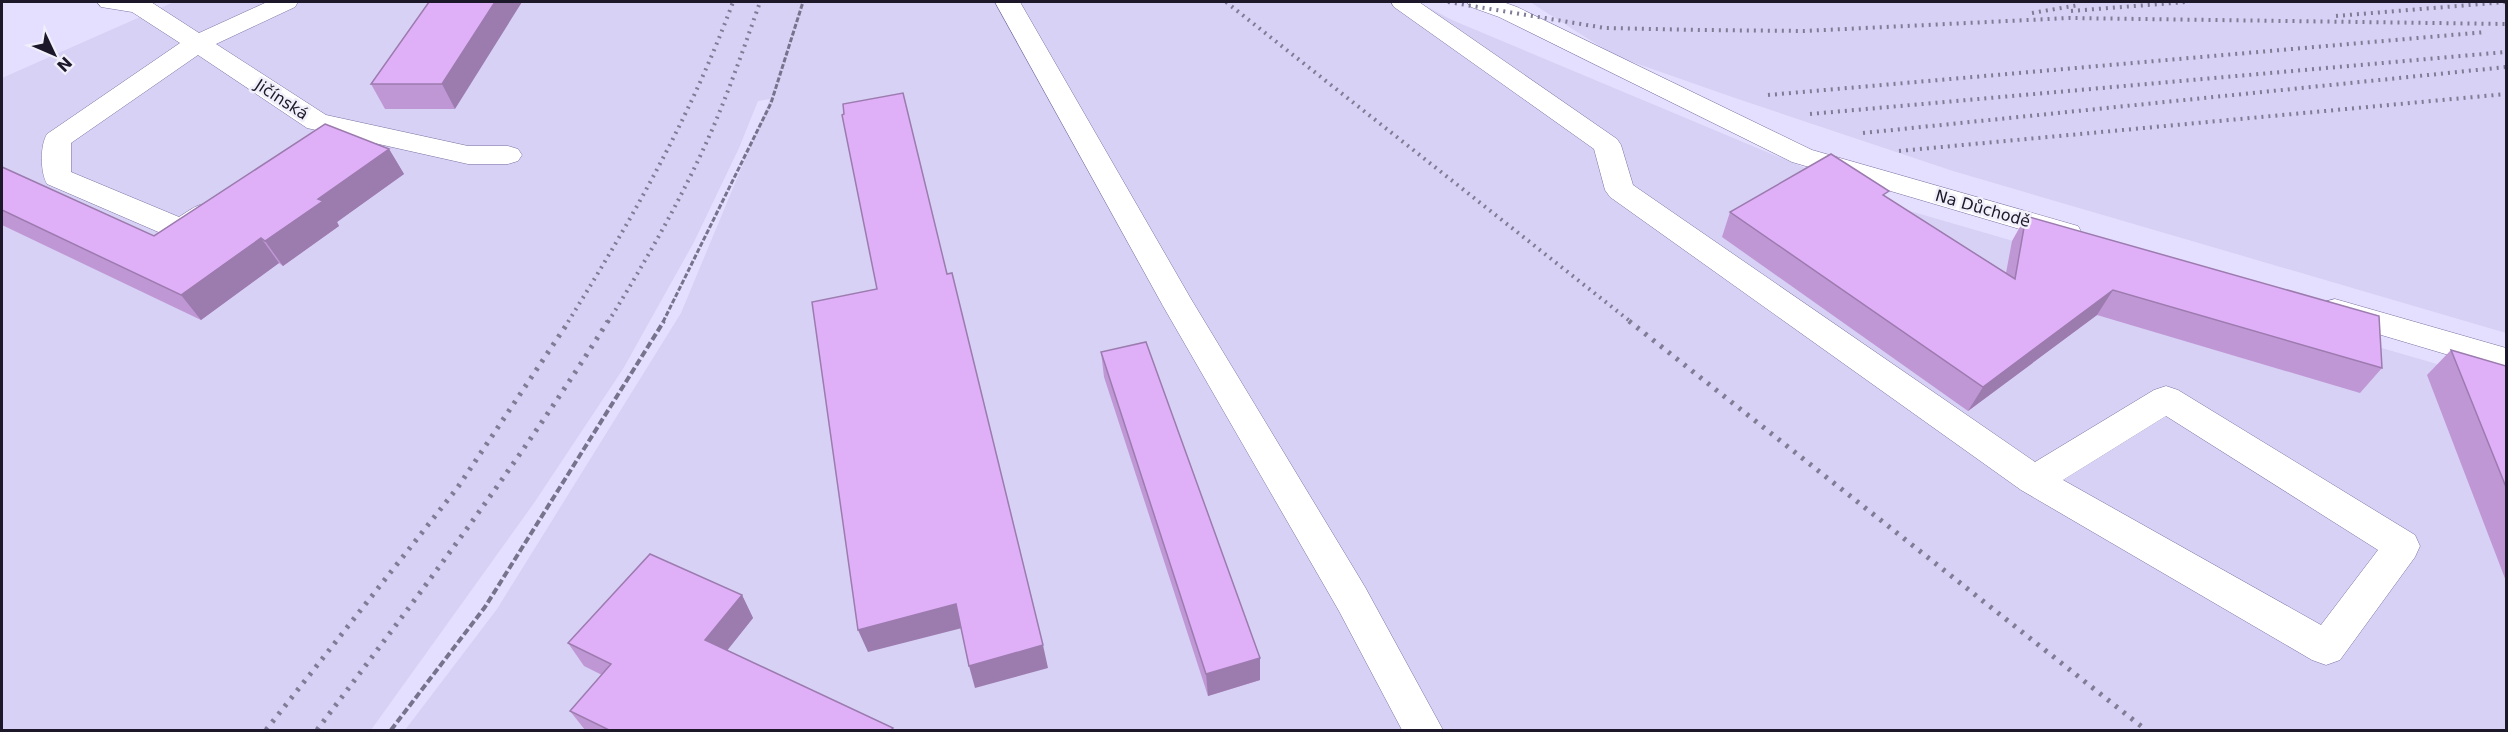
<svg xmlns="http://www.w3.org/2000/svg" width="2508" height="732" font-family="'DejaVu Sans',sans-serif">
  <style>
    .built { fill: #d7d1f5 }
    .lines { fill: none; stroke-linecap: round; stroke-linejoin: round }
    .minor-casing { stroke: #7b71a0; stroke-width: 1 }
    .path-far1 { stroke: #78738c; stroke-width: 3; stroke-dasharray: 5 2; stroke-linecap: butt }
    .path { stroke: #78738c; stroke-width: 4; stroke-dasharray: 7 3; stroke-linecap: butt }
    .minor { fill: #fff; fill-rule: evenodd }
    .rail-far1 { stroke: #817c95; stroke-width: 4; stroke-dasharray: 2 5; stroke-linecap: butt }
    .rail { stroke: #817c95; stroke-width: 5; stroke-dasharray: 3 7; stroke-linecap: butt }
    .wall { fill: #c097d5 }
    .shaded-wall { fill: #9c7bae }
    .building { fill: #dfb0f8; stroke: #9c7bae; stroke-width: 1.5 }
    .labels { text-anchor: middle; stroke-width: 5; stroke-linejoin: round; paint-order: stroke }
    .street-label { font-size: 16px; fill: #1c182a; stroke: #f1f0fa }
  </style>
  <rect width="100%" height="100%" fill="#e5dfff"/>
  <!-- built -->
  <path class="built" d="M174,2H1418L1452,20L1903,209L2506,384V730H405L497,609L681,313L770,99L758,101L739,148L694,242L623,369L534,503L371,730H2V78Z
    M1530,2H2506V333L1953,171L1735,98L1615,56Z"/>
  <g class="lines">
    <!-- minor casing -->
    <g class="minor-casing">
      <path id="minor" d="M97,2H151L199,33L267,2H298L295,7L216,44L326,115L468,146H508L518,149L522,155L518,161L508,164H468L307,128L198,55L71,143V172L179,217C193,208 202,200 218,205L223,212C213,228 189,242 170,237L47,184C40,172 40,145 47,134L180,43L132,12L101,7Z
        M995,2H1020L1191,299L1365,587L1443,730H1402L1339,611L1163,306Z
        M1391,2H1419L1617,139L1621,145L1633,185L2035,462L2154,390L2166,386L2178,390L2415,535L2420,546L2415,557L2340,660L2326,665L2312,660L2021,490L1610,197L1605,190L1594,149L1394,7ZM2166,416L2378,550L2321,625L2063,480Z
        M1467,2H1503L1517,7L1812,150L2078,226L2082,233L2078,240L2067,243L1792,162L1499,17L1471,7Z
        M2335,299L2506,348V372L2324,318L2319,310L2324,302Z"/>
    </g>
    <!-- path-far1 -->
    <path class="path-far1" d="M663,322L771,103L803,2"/>
    <!-- path -->
    <path class="path" d="M391,730L485,607L664,321"/>
    <!-- minor -->
    <use href="#minor" class="minor"/>
    <!-- rail-far1 -->
    <path class="rail-far1" d="M1226,2L1631,322
      M1448,2L1605,28L1701,30L1804,31L2069,18L2506,24
      M2071,11L2186,2
      M2032,13L2079,5
      M2336,16L2506,2
      M1768,95L2486,32
      M1810,114L2506,52
      M1863,133L2506,67
      M1899,151L2506,94
      M568,322C632,219 691,116 733,2
      M608,322C646,261 683,196 712,130C730,88 745,45 760,2"/>
    <!-- rail -->
    <path class="rail" d="M1629,321L2146,730
      M266,730L458,487L569,321
      M317,730C418,596 519,463 608,321"/>
  </g>
  <!-- wall -->
  <path class="wall" d="M429,2L455,109H385L371,84Z
    M389,149L404,174L337,222L339,226L283,266L279,263L201,320L2,225V167L154,236Z
    M1886,197L2006,273L2012,241L2026,216L2382,368L2360,393L2097,315L1968,411L1722,237L1730,212Z
    M2451,350L2506,366V581L2427,375Z
    M1101,352L1260,680L1208,696L1104,377Z
    M742,595L753,618L727,650L893,728L894,730H585L570,711L602,675L584,666L568,643Z"/>
  <!-- shaded-wall -->
  <path class="shaded-wall" d="M495,2H522L455,109L442,84Z
    M389,149L404,174L337,222L339,226L283,266L265,241L318,199Z
    M261,238L279,263L201,320L181,295Z
    M2113,290L2097,315L1968,411L1983,387Z
    M742,595L753,618L718,662L705,640Z
    M956,604L962,628L868,652L858,630Z
    M1043,645L1048,668L975,688L969,666Z
    M1260,658V680L1208,696L1206,674Z"/>
  <!-- building -->
  <path class="building" d="M429,2H495L442,84H371Z
    M903,93L947,274L952,273L1043,645L969,666L956,604L858,630L812,302L877,289L842,115L844,114L843,104Z
    M325,124L389,149L318,199L323,201L265,241L261,238L181,295L2,210V167L154,236Z
    M1831,154L1889,191L1883,195L2015,279L2026,216L2379,316L2382,368L2113,290L1983,387L1730,212Z
    M1146,342L1260,658L1206,674L1101,352Z
    M2451,350L2506,366V487Z
    M650,554L742,595L705,640L893,728L891,730H609L570,711L611,664L568,643Z"/>
  <g class="labels">
    <!-- street labels -->
    <g class="street-label">
      <text transform="translate(282 99) rotate(33)" y="6">Jičínská</text>
      <text transform="translate(1983 208) rotate(16)" y="6">Na Důchodě</text>
    </g>
  </g>
  <!-- border -->
  <rect width="2508" height="732" fill="none" stroke="#1c182a" stroke-width="6"/>
  <!-- north arrow -->
  <g transform="translate(54 54) rotate(134)" stroke="#f1f0fa" stroke-width="4.5" paint-order="stroke">
  <path d="M0-4.5L10 22L0 15L-10 22Z" fill="#1c182a"/>
  <text y="-9" font-size="16" font-weight="bold" text-anchor="middle" fill="#1c182a">N</text>
  </g>
</svg>
